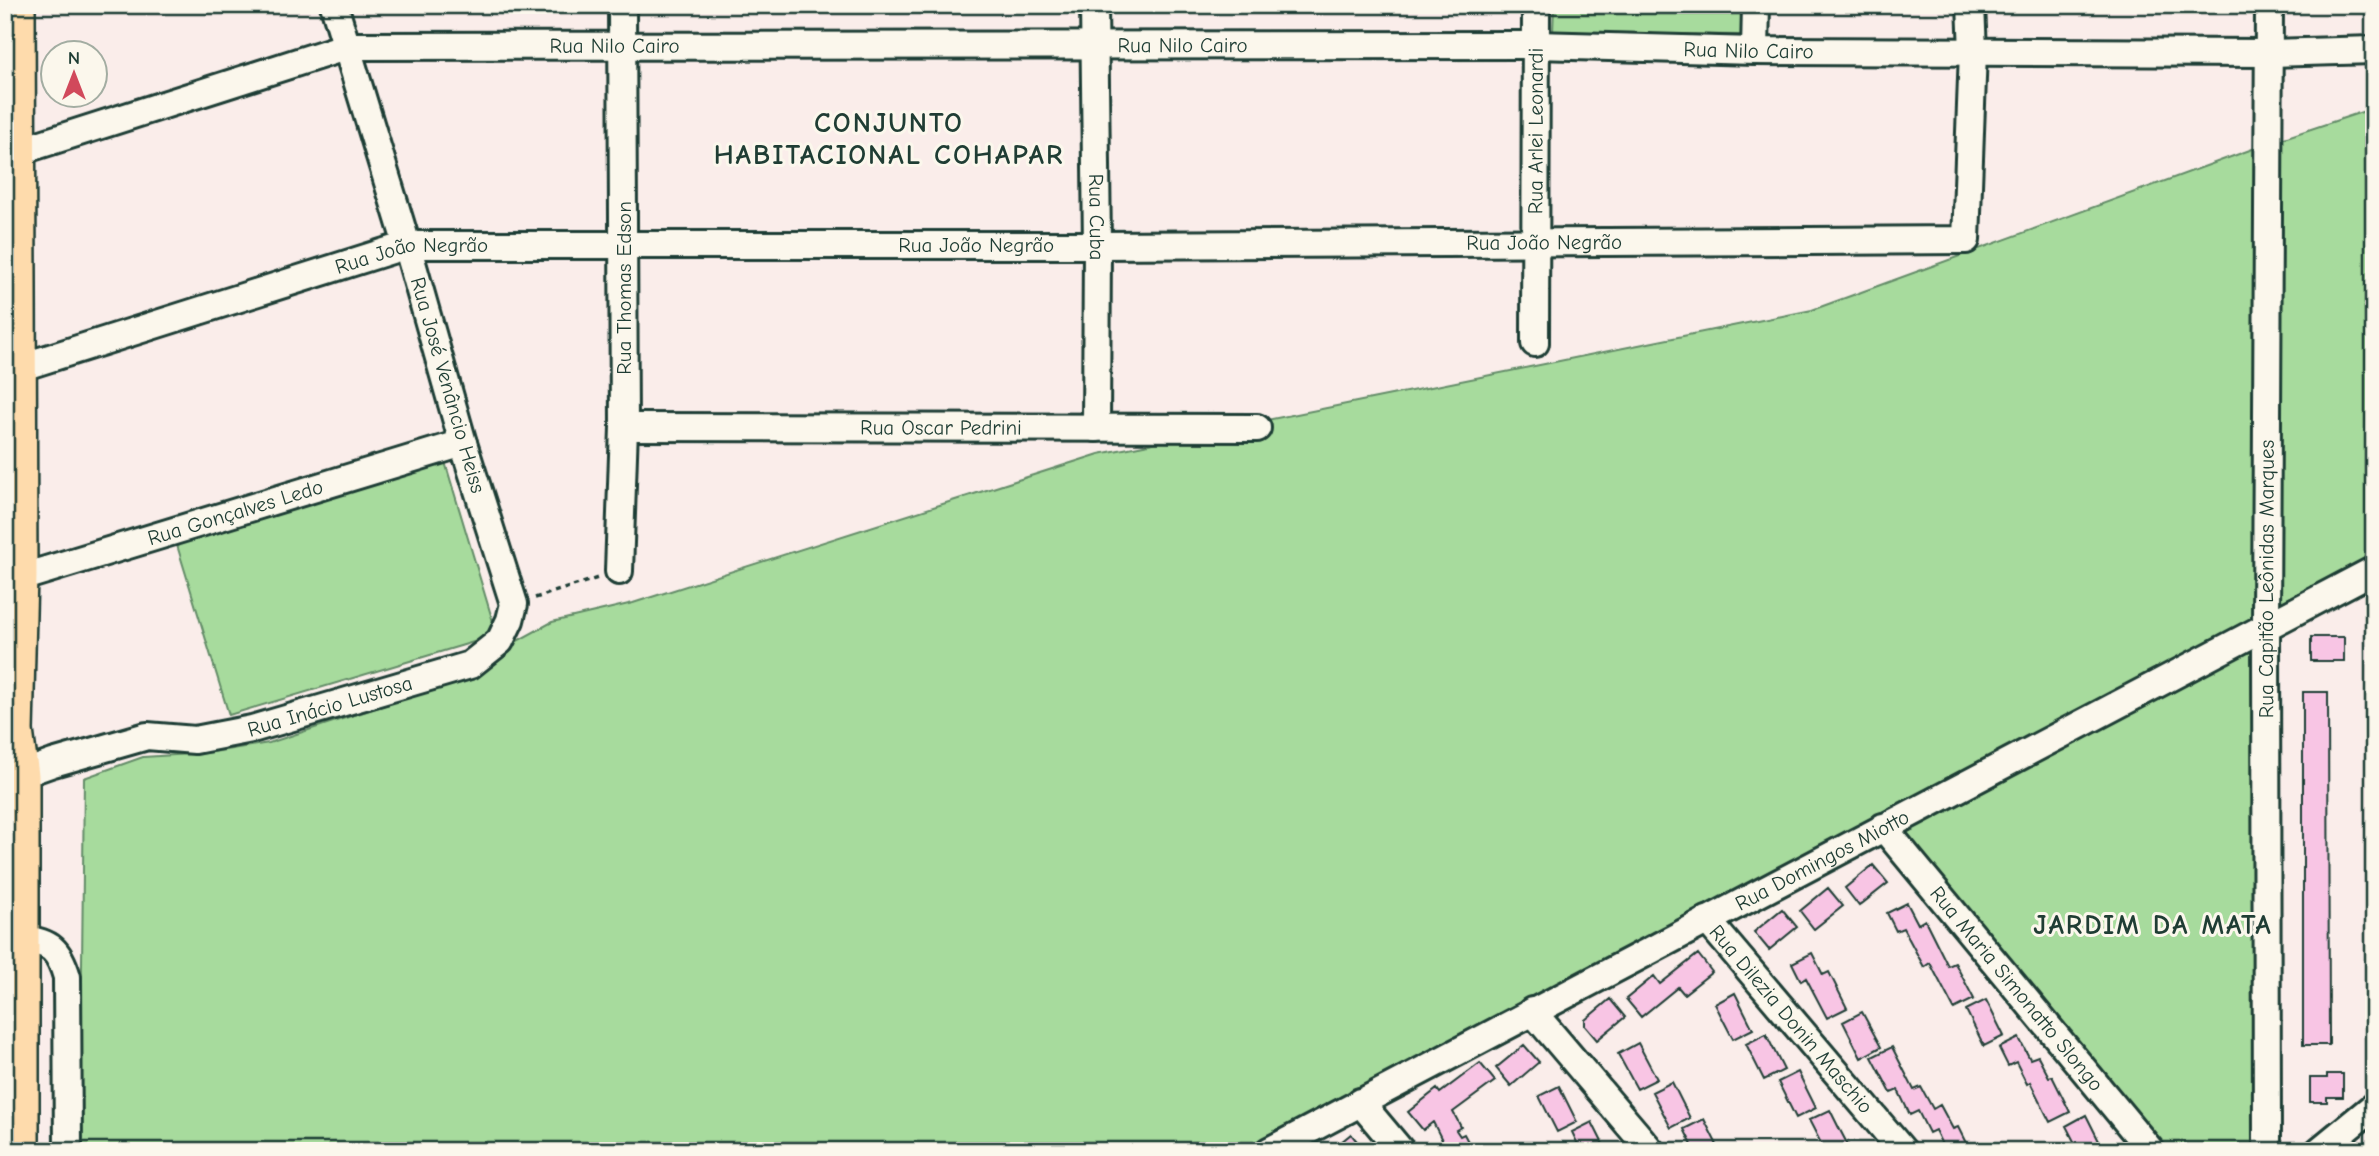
<svg xmlns="http://www.w3.org/2000/svg" width="2379" height="1156" font-family="'Comic Neue',sans-serif">
  <style>
    .green { fill: #a7db9d; stroke: #638c68; stroke-width: 2 }
    .building { fill: #f8c5e4; stroke: #1f3d34; stroke-width: 2 }
    .lines { fill: none; stroke-linecap: round; stroke-linejoin: round }
    .minor-casing { stroke: #1f3d34; stroke-width: 32 }
    .major-casing { stroke: #1f3d34; stroke-width: 38 }
    .path { stroke: #1f3d34; stroke-width: 3.5; stroke-dasharray: 5 5; stroke-linecap: butt }
    .minor { stroke: #fbf7ec; stroke-width: 26 }
    .major { stroke: #fedbac; stroke-width: 33 }
    .labels { text-anchor: middle; stroke-width: 6; stroke-linejoin: round; paint-order: stroke }
    .street-label { font-size: 21px; fill: #1f3d34; stroke: #fbf7ec }
    .district-label { font-size: 28px; font-weight: bold; letter-spacing: 2px; fill: #1f3d34; stroke: #fbf7ec }
  </style>
  <rect width="100%" height="100%" fill="#faedea"/>
  <filter id="ink" filterUnits="userSpaceOnUse"><feTurbulence type="fractalNoise" baseFrequency=".0143" numOctaves="2"/><feDisplacementMap in="SourceGraphic" scale="14" xChannelSelector="R" yChannelSelector="G"/><feConvolveMatrix kernelMatrix="1 2 1 2 8 2 1 2 1" color-interpolation-filters="sRGB"/></filter>
  <g filter="url(#ink)">
    <!-- green -->
    <path class="green" d="M1554,5H1743V35L1553,33Z
      M2374,108V566L1257,1151H80L84,778L143,757L207,753L269,743L483,673L508,646L552,622L633,603L1099,454L1812,310L2269,143Z
      M445,462L497,635L229,715L176,542Z
      M2259,635V1151H2159L1892,828Z"/>
    <!-- building -->
    <path class="building" d="M2311,637H2344V661H2311Z
      M2303,692H2328L2329,1045H2303Z
      M1873,865L1888,883L1859,906L1845,888Z
      M1828,888L1843,906L1814,929L1800,911Z
      M1907,903L1918,924L1925,920L1948,966L1955,963L1974,999L1954,1009L1930,963L1924,967L1903,928L1896,931L1887,913Z
      M1782,909L1797,927L1769,950L1754,932Z
      M1812,953L1823,975L1829,972L1847,1008L1827,1018L1806,978L1801,981L1792,963Z
      M1698,954L1712,972L1684,994L1678,987L1641,1017L1626,999L1654,976L1660,984Z
      M1735,993L1753,1029L1733,1039L1715,1004Z
      M1610,999L1625,1017L1597,1040L1585,1026V1020Z
      M1986,1000L2004,1036L1984,1046L1966,1010Z
      M1862,1012L1881,1047L1861,1058L1843,1022Z
      M1766,1034L1784,1070L1764,1080L1746,1044Z
      M2019,1038L2030,1059L2038,1056L2049,1077L2052,1076L2070,1112L2050,1122L2030,1082L2027,1084L2016,1062L2008,1066L1999,1048Z
      M1638,1043L1657,1079L1637,1089L1618,1054Z
      M1524,1045L1539,1062L1511,1086L1496,1068Z
      M1892,1047L1914,1090L1921,1087L1933,1109L1940,1105L1953,1129L1958,1127L1970,1151H1945L1935,1130L1929,1133L1918,1111L1910,1115L1898,1090L1891,1093L1872,1057Z
      M1480,1063L1495,1081L1453,1112L1461,1127L1456,1130L1460,1136L1464,1134L1473,1151H1431L1444,1144L1433,1122L1423,1130L1408,1112L1437,1089L1440,1093Z
      M1798,1072L1816,1108L1796,1118L1778,1082Z
      M2327,1074H2343V1097H2327V1102H2310V1078H2327Z
      M1672,1082L1690,1118L1671,1128L1652,1092Z
      M1559,1086L1577,1122L1557,1132L1539,1096Z
      M1830,1110L1839,1128L1851,1151H1825L1809,1120Z
      M2086,1115L2104,1151H2079L2066,1126Z
      M1704,1119L1720,1151H1695L1684,1129Z
      M1592,1122L1601,1140L1606,1151H1581L1572,1132Z
      M1351,1134L1365,1151H1330Z"/>
    <g class="lines">
      <!-- minor casing -->
      <g class="minor-casing">
        <g id="minor">
          <path id="s1" d="M1094,5L1097,245L1096,428"/>
          <path d="M1755,51L1756,5"/>
          <path id="s2" d="M5,153L32,147L348,46L1536,45L1755,51L2270,53L2374,50"/>
          <path id="s3" d="M1535,343L1536,5"/>
          <path id="s4" d="M5,369L31,364L407,245H1097L1966,240L1973,51L1971,5"/>
          <path id="s5" d="M624,427L1257,428"/>
          <path d="M619,571L624,427L622,5"/>
          <path id="s6" d="M5,580L33,574L463,443"/>
          <path id="s7" d="M5,780L53,763L147,736L195,740L252,729L470,665L500,641L510,620L514,604L463,443L407,245L334,5"/>
          <path id="s8" d="M1883,827L2151,1151"/>
          <path id="s9" d="M1707,920L1903,1151"/>
          <path d="M22,939C51,942 59,950 67,977L68,1151"/>
          <path d="M1532,1011L1651,1151"/>
          <path d="M1360,1102L1401,1151"/>
          <path id="s10" d="M1269,1151L2374,570"/>
          <path id="s11" d="M2267,1151L2266,625L2269,5"/>
          <path d="M2319,1151L2374,1106"/>
        </g>
      </g>
      <!-- major casing -->
      <g class="major-casing">
        <path id="major" d="M18,5L20,575L16,731L22,776V1151"/>
      </g>
      <!-- path -->
      <path class="path" d="M535,598L601,577"/>
      <!-- minor -->
      <use href="#minor" class="minor"/>
      <!-- major -->
      <use href="#major" class="major"/>
    </g>
  </g>
  <g class="labels">
    <!-- street labels -->
    <g class="street-label">
      <text dy="7" stroke="none"><textPath href="#s2" startOffset="1194">Rua Nilo Cairo</textPath></text>
      <text dy="7" stroke="none"><textPath href="#s2" startOffset="626">Rua Nilo Cairo</textPath></text>
      <text dy="7" stroke="none"><textPath href="#s2" startOffset="1760">Rua Nilo Cairo</textPath></text>
      <text dy="7" stroke="none"><textPath href="#s3" startOffset="212">Rua Arlei Leonardi</textPath></text>
      <text dy="7" stroke="none"><textPath href="#s1" startOffset="212">Rua Cuba</textPath></text>
      <text dy="7" stroke="none"><textPath href="#s4" startOffset="1558">Rua João Negrão</textPath></text>
      <text dy="7" stroke="none"><textPath href="#s4" startOffset="990">Rua João Negrão</textPath></text>
      <text dy="7" stroke="none"><textPath href="#s4" startOffset="424">Rua João Negrão</textPath></text>
      <text transform="translate(624 288) rotate(-90)" y="7">Rua Thomas Edson</text>
      <text transform="translate(448 385) rotate(74)" y="7">Rua José Venâncio Heiss</text>
      <text dy="7" stroke="none"><textPath href="#s5" startOffset="317">Rua Oscar Pedrini</textPath></text>
      <text dy="7" stroke="none"><textPath href="#s6" startOffset="240">Rua Gonçalves Ledo</textPath></text>
      <text dy="7" stroke="none"><textPath href="#s11" startOffset="572">Rua Capitão Leônidas Marques</textPath></text>
      <text dy="7" stroke="none"><textPath href="#s7" startOffset="336">Rua Inácio Lustosa</textPath></text>
      <text dy="7" stroke="none"><textPath href="#s10" startOffset="625">Rua Domingos Miotto</textPath></text>
      <text dy="7" stroke="none"><textPath href="#s8" startOffset="210">Rua Maria Simonatto Slongo</textPath></text>
      <text dy="7" stroke="none"><textPath href="#s9" startOffset="130">Rua Dilezia Donin Maschio</textPath></text>
    </g>
    <!-- district labels -->
    <g class="district-label">
      <text x="889" y="132">CONJUNTO<tspan x="889" dy="32">HABITACIONAL COHAPAR</tspan></text>
      <text x="2153" y="934">JARDIM DA MATA</text>
    </g>
  </g>
  <!-- margin -->
  <rect width="2379" height="1156" fill="none" stroke="#fbf7ec" stroke-width="28"/>
  <rect x="14" y="14" width="2351" height="1128" fill="none" stroke="#1f3d34" stroke-width="2.5" filter="url(#ink)"/>
  <!-- north arrow -->
  <g transform="translate(74 74)"><circle r="33" fill="#fbf7ec" stroke="#a3ada2" stroke-width="2"/>
  <path d="M0-5L12 26L0 18L-12 26Z" fill="#d1495b"/>
  <text y="-10" font-size="19" font-weight="bold" text-anchor="middle" fill="#1f3d34">N</text>
  </g>
</svg>
